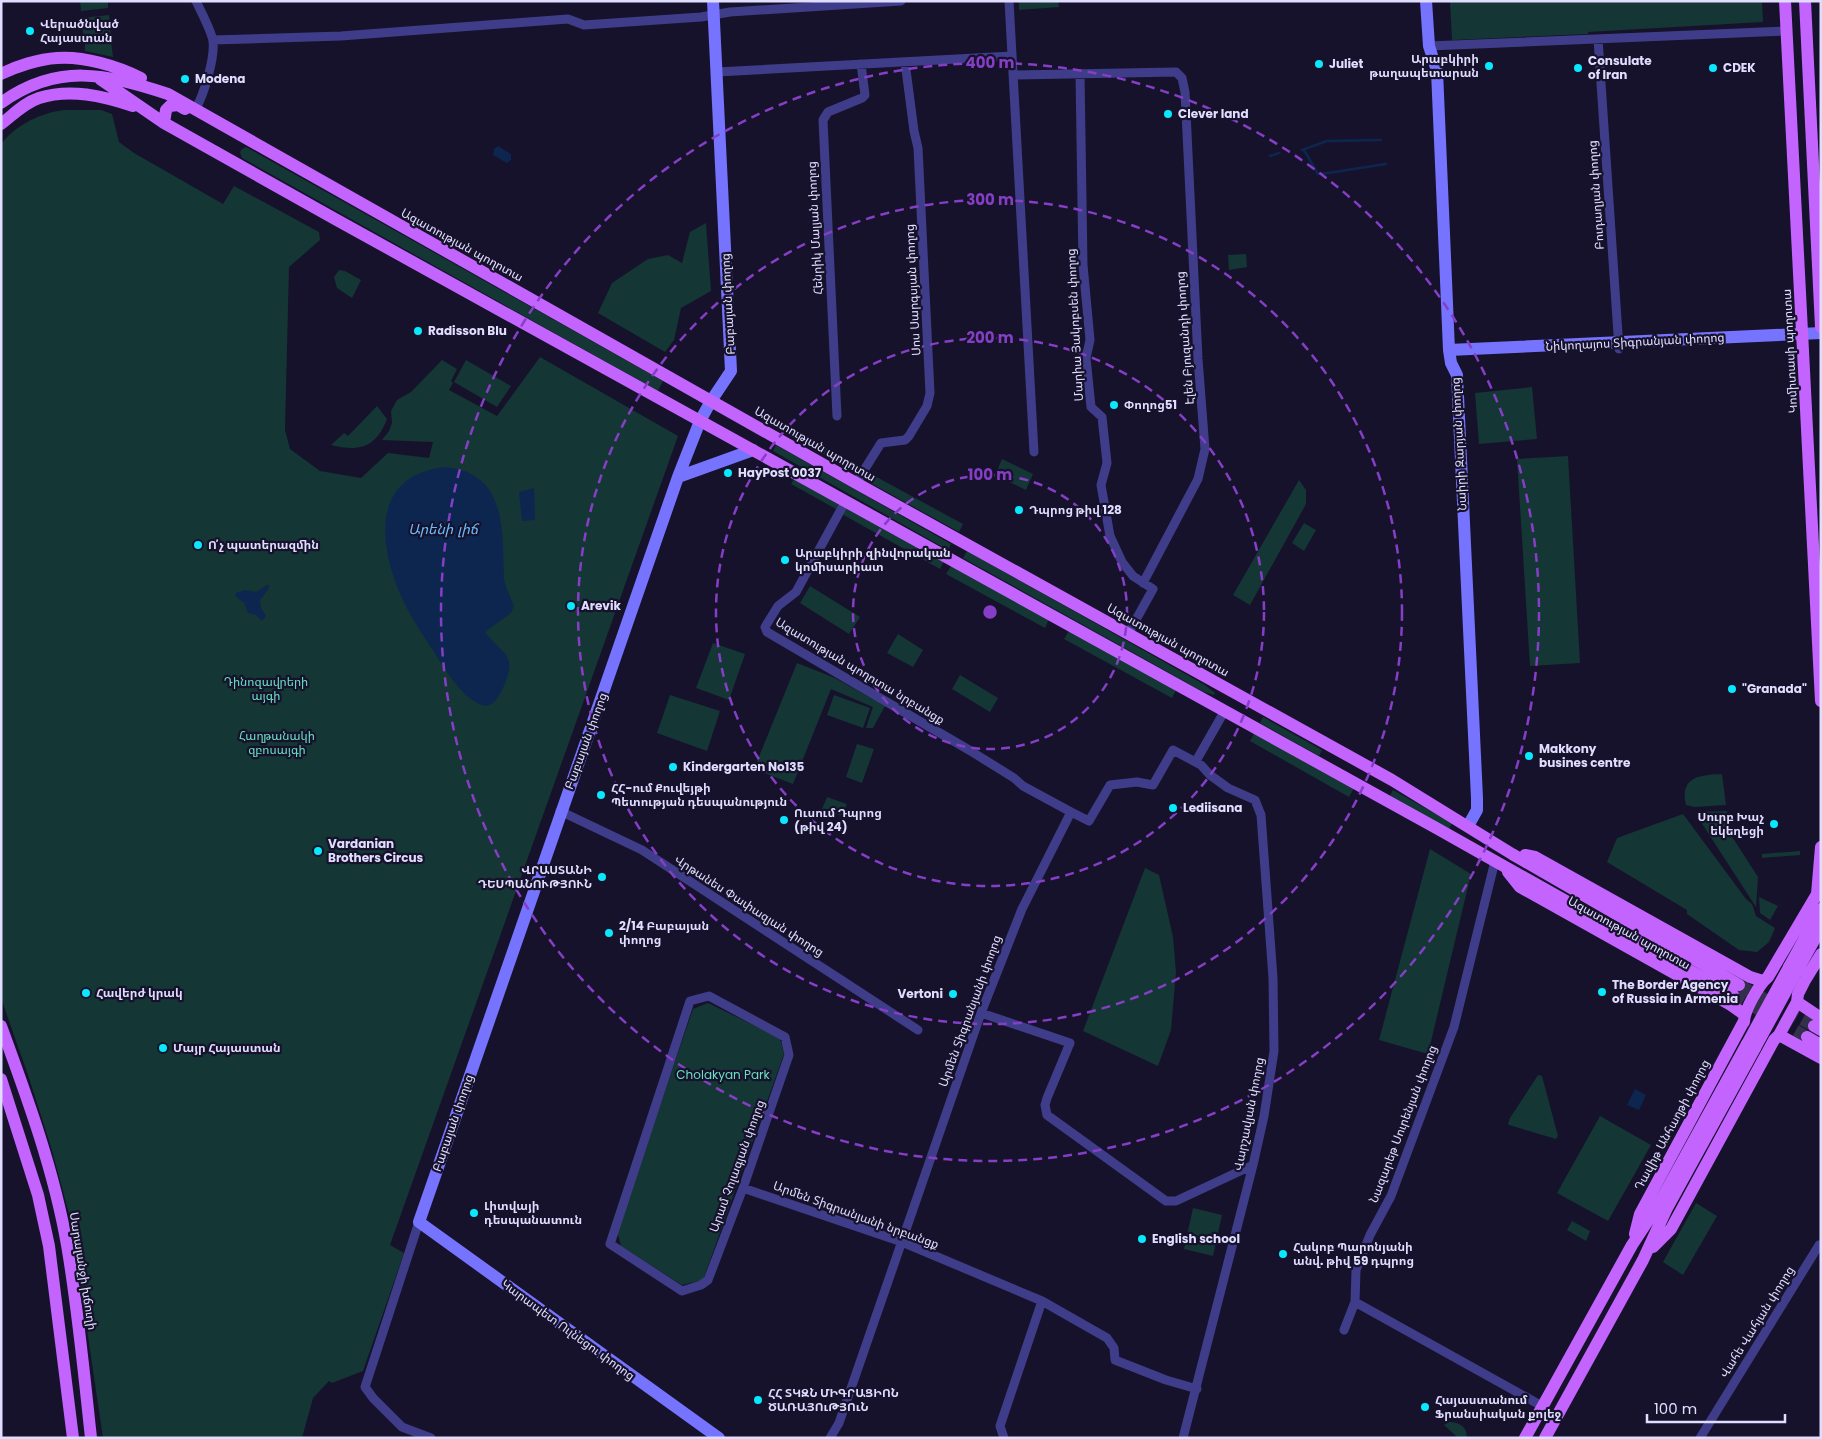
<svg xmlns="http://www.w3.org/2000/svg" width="1822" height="1439" font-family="Poppins,'Noto Sans Armenian',sans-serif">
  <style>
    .green { fill: #143634 }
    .water { fill: #0d264f }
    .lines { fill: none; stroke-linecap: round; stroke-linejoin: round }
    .stream { stroke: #0d264f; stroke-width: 2.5 }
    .primary-tunnel { stroke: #34304c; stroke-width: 12; stroke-dasharray: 12 6; stroke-linecap: butt }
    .street { stroke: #3f3d8a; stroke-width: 9 }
    .secondary { stroke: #7674fe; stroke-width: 12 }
    .primary { stroke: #c364fe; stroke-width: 12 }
    .primary-bridge { stroke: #c364fe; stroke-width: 12 }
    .ring { fill: none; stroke: #853ec5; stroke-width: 2.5; stroke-dasharray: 9 6 }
    .poi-dot { fill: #0ae8fd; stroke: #16122c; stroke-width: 2 }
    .labels { text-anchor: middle; stroke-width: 4.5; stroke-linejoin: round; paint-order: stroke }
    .poi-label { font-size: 12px; font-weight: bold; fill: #e0ddff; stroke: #16122c; text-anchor: start }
    .street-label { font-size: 12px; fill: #e0ddff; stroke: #16122c }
    .park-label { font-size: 12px; fill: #67e1c1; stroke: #16122c }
    .water-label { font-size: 14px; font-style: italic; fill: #6bbcfe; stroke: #16122c }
    .centre { fill: #853ec5; stroke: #16122c; stroke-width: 2.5 }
    .ring-label { font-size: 15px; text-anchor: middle; font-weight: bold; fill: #853ec5; stroke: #16122c; stroke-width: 4.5; stroke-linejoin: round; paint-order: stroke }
  </style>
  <rect width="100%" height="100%" fill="#16122c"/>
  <!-- green -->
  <path class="green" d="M80,1H108V8L81,11Z
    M1019,1H1058L1059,7L1019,10Z
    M1450,1H1762L1763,22L1588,32V34L1452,40Z
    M109,15L111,37L84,40L81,18Z
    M111,41L113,57L85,51V44Z
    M64,110H101L112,114L119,142L134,153L223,204L234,186L319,232L320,240L289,267L285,430L290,449L320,471L361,478L388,453L429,458L433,442L382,440L389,431L392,423L391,411L397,400L411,392L442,360L457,369L451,381L453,383L449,390L497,416L540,357L678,436L390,1245L404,1253L363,1371L332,1383L329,1381L313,1398L302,1438H103L71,1221L51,1147L28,1075L1,998V144C16,125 40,113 64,110Z
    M246,147L663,381L658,391L242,158L240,152L242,149Z
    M706,223L711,291L681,308L674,340L665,352L598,313L612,283L648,259L668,255L682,263L690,232Z
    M1246,254L1247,267L1229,270L1228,255Z
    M339,270L345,271L361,280L352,298L337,288L334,277Z
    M466,360L511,386L497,407L454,382Z
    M1532,387L1537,439L1479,444L1475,393Z
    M377,406L387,419C376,448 359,452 331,445L344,433L348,436Z
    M786,425L860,467L856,474L784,429Z
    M776,445L951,544L948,550L773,451Z
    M1568,456L1580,663L1530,666L1517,459Z
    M1002,459L1033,474L1026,490L995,475Z
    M871,474L963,524L959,532L867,481Z
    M795,478L839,503L836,509L791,484Z
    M1299,480L1306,490V504L1250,605L1233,595Z
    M845,505L944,561L940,569L840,513Z
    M1304,523L1316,530L1304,551L1292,543Z
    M967,551L1205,685L1215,693L1214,695L1202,691L963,558Z
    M951,566L1049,619L1045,628L946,574Z
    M810,586L860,617L849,634L800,603Z
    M1070,629L1177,688L1172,698L1064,639Z
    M898,634L923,650L913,667L887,653Z
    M713,643L745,654L729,700L696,688Z
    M797,663L835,678L885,706L873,728H866L873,707L831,689L793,784L754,769Z
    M960,675L998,698L990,712L952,689Z
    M670,695L720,711L707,751L657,733Z
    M834,695L870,708L863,728L827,715Z
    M1263,717L1322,750L1319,756L1260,723Z
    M1255,732L1354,788L1349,797L1250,741Z
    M857,744L874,749L862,783L846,777Z
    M1722,774L1726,805L1694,807L1686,805C1679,776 1701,775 1722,774Z
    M1393,790L1452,823L1449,829L1390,796Z
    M827,797L847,804L842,816L822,809Z
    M1727,811L1729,832L1758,877L1756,907L1697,816V812Z
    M1683,814L1746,899L1752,904L1756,916L1775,928L1769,942L1757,952L1739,950L1687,914V910L1607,862L1617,838Z
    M1430,849L1471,874L1428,1054L1379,1040Z
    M1800,851V855L1762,858V854Z
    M1145,868L1159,875L1173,937L1176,972L1171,1030L1158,1066L1083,1031Z
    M1759,897L1778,906L1770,920L1760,913Z
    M708,1003L780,1038L784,1054L703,1280L682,1285L621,1246L617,1231L693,1009Z
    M1538,1075L1542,1076L1558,1136L1556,1139L1509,1125L1508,1124L1510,1118Z
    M1600,1116L1651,1145L1608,1221L1557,1193Z
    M1696,1203L1717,1216L1683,1275L1663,1262Z
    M1193,1208L1222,1215L1213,1256L1184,1249Z
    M1572,1221L1590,1231L1586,1241L1567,1230Z
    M1449,1422C1460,1422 1467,1427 1467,1438H1458L1444,1425Z"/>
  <!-- water -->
  <path class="water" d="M498,146L511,154V160L507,163L493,155L494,149Z
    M444,467C508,472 502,531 504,579L506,587L514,606L511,613L485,632C504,657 519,653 502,690C498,698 495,704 486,706C463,702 444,667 432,649C421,632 409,614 401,596C378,544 371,476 444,467Z
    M534,488L535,520L522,521L519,492Z
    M267,585H269V588L260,600L261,608L266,616L262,621L256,615L248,613L244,603L235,596L236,593L245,590L256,592Z
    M1635,1089L1646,1095L1639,1110L1627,1105Z"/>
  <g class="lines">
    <!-- stream -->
    <path class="stream" d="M1302,150L1327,141L1381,140
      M1304,150L1318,174C1341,172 1363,167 1386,164
      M1270,156L1279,153"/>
    <!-- primary-tunnel -->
    <path class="primary-tunnel" d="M1739,985L1814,1026
      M1733,995L1807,1037"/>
    <!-- street -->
    <path class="street" d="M1009,1L1034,452
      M1598,39L1619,349
      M213,40L341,36L568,19L584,25L701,17L730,12L901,1
      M1429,46L1786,31
      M717,72L1012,56
      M1080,74L1083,265L1090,340L1086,358L1091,407L1102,417L1107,463L1101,485L1110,536L1122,562L1133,576L1153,589L1128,634
      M1013,75L1176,72L1182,78L1185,92L1198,359L1205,449L1198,479L1143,583
      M195,110C204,95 215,58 213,41C211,30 201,12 196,1
      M837,416L823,120L828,112L862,98L865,95L861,64
      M856,483L881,443L905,440L909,436L927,406L930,393L918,148L914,131L905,62
      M845,502L796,592L778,606L765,627L767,632L969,750L1014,778L1023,786L1071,812
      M1196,761L1224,712
      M560,811L642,850L918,1030
      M1495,861L1454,1027L1391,1196L1370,1235L1356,1270L1355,1302L1542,1406
      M709,996L785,1037L789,1055L743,1188L708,1280L701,1285L682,1291L610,1244L690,1001Z
      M981,1013L1070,1043L1047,1098L1045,1105L1047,1115L1166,1201H1176L1253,1165
      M743,1188L902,1242L1042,1301L1107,1338L1114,1348L1115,1360L1166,1380L1197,1389
      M419,1222L365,1387L373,1398L402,1427L431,1438
      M1344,1330L1355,1302
      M830,1438L839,1423L981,1013L1022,909L1071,812L1089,821L1110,785L1137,782L1153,785L1173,750L1201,765L1210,775L1228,788L1255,800L1261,815L1273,978L1274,1051L1264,1116L1253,1165L1183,1438
      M1004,1438L1000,1426L1042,1301
      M1700,1438L1819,1245"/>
    <!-- secondary -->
    <path class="secondary" d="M713,1L731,371L711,401L700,421L678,477L419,1222L719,1438
      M1426,1L1429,46L1437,71L1449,350L1451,363L1457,375L1477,798V810L1468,826
      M1449,350L1821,333
      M678,477L753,450"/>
    <!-- primary -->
    <path class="primary" d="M1785,1L1821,701
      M1805,1L1821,327
      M1,74C17,66 39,59 57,58C84,56 117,66 141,78
      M100,79L164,123L335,219L1438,829L1733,995
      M1,103C58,62 106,74 168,94L856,483L1392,780L1512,854L1739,985
      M164,123L166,110L170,106L178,105L185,109
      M1,124C13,115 24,103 39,98C70,88 103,96 133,106
      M1525,855L1535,857L1750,977L1763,981
      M1508,872L1520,887L1731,1005L1745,1015
      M1789,967L1821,909
      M1797,971L1821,928
      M1768,977L1817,894L1821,847
      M1797,1002L1821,1018
      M1744,1022C1744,1011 1759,984 1768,977
      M1,1026C27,1097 54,1170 67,1245C78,1309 84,1374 91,1438
      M1814,1026L1821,1030
      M1779,1035L1821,1058
      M1807,1037L1821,1045
      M1,1079L38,1195L49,1246L73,1438
      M1635,1234L1640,1214L1744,1021
      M1653,1247L1671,1229L1774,1040L1779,1035L1797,1002L1798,994L1804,982L1821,954
      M1525,1438L1632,1245L1659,1204L1747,1044
      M1545,1438L1643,1260L1667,1208L1755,1048"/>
    <!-- primary-bridge -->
    <path class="primary-bridge" d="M1747,1044L1789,967
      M1755,1048L1797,971"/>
  </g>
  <!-- distance rings -->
  <g class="ring">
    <circle cx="990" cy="612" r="137"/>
    <circle cx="990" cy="612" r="274"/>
    <circle cx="990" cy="612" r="412"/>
    <circle cx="990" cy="612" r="549"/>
  </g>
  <!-- markers -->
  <g class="poi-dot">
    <circle cx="30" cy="31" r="5"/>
    <circle cx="1319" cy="64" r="5"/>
    <circle cx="1489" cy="66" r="5"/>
    <circle cx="1578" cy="68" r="5"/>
    <circle cx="1713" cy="68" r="5"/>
    <circle cx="185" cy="79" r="5"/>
    <circle cx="1168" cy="114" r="5"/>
    <circle cx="418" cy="331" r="5"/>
    <circle cx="1114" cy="405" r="5"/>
    <circle cx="728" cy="473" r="5"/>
    <circle cx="1019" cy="510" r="5"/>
    <circle cx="198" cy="545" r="5"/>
    <circle cx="785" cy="560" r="5"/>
    <circle cx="571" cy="606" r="5"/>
    <circle cx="1732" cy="689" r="5"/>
    <circle cx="1529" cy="756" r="5"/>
    <circle cx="673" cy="767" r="5"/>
    <circle cx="601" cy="795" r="5"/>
    <circle cx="1173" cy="808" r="5"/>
    <circle cx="784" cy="820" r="5"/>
    <circle cx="1774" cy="824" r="5"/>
    <circle cx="318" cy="851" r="5"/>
    <circle cx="602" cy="877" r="5"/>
    <circle cx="609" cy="933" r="5"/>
    <circle cx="1602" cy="992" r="5"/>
    <circle cx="86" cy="993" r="5"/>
    <circle cx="953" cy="994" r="5"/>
    <circle cx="163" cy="1048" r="5"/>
    <circle cx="474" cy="1213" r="5"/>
    <circle cx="1142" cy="1239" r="5"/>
    <circle cx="1283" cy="1254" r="5"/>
    <circle cx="758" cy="1400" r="5"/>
    <circle cx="1425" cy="1407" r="5"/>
  </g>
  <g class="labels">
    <!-- poi labels -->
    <g class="poi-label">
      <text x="40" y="28">Վերածնված<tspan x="40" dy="14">Հայաստան</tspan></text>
      <text x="1479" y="63" text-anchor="end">Արաբկիրի<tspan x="1479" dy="14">թաղապետարան</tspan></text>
      <text x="1588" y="65">Consulate<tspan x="1588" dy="14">of Iran</tspan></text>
      <text x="1329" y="68">Juliet</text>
      <text x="1723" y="72">CDEK</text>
      <text x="195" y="83">Modena</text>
      <text x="1178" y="118">Clever land</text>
      <text x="428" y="335">Radisson Blu</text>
      <text x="1124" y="409">Փողոց51</text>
      <text x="738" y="477">HayPost 0037</text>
      <text x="1029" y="514">Դպրոց թիվ 128</text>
      <text x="208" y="549">Ո՛չ պատերազմին</text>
      <text x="795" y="557">Արաբկիրի զինվորական<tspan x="795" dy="14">կոմիսարիատ</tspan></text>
      <text x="581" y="610">Arevik</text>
      <text x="1742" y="693">"Granada"</text>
      <text x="1539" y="753">Makkony<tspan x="1539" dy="14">busines centre</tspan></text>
      <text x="683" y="771">Kindergarten No135</text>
      <text x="611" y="792">ՀՀ-ում Քուվեյթի<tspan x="611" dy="14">Պետության դեսպանություն</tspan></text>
      <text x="1183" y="812">Lediisana</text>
      <text x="794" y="817">Ուսում Դպրոց<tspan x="794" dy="14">(թիվ 24)</tspan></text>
      <text x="1764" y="821" text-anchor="end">Սուրբ Խաչ<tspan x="1764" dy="14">եկեղեցի</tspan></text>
      <text x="328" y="848">Vardanian<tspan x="328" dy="14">Brothers Circus</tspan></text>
      <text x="592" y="874" text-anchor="end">ՎՐԱՍՏԱՆԻ<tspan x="592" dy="14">ԴԵՍՊԱՆՈՒԹՅՈՒՆ</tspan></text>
      <text x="619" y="930">2/14 Բաբայան<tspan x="619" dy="14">փողոց</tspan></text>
      <text x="1612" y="989">The Border Agency<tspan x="1612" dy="14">of Russia in Armenia</tspan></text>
      <text x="96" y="997">Հավերժ կրակ</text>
      <text x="943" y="998" text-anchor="end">Vertoni</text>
      <text x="173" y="1052">Մայր Հայաստան</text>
      <text x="484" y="1210">Լիտվայի<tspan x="484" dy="14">դեսպանատուն</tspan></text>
      <text x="1152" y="1243">English school</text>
      <text x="1293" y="1251">Հակոբ Պարոնյանի<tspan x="1293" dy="14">անվ. թիվ 59 դպրոց</tspan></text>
      <text x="768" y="1397">ՀՀ ՏԿԶՆ ՄԻԳՐԱՑԻՈՆ<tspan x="768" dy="14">ԾԱՌԱՅՈւԹՅՈւՆ</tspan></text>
      <text x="1435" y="1404">Հայաստանում<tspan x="1435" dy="14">Ֆրանսիական քոլեջ</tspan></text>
    </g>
    <!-- street labels -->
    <g class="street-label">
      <text transform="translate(1596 195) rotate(-94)" y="4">Բուդաղյան փողոց</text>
      <text transform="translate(815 228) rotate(-93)" y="4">Հենրիկ Մալյան փողոց</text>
      <text transform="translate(462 245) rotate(29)" y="4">Ազատության պողոտա</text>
      <text transform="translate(913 290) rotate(-93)" y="4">Սոս Սարգսյան փողոց</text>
      <text transform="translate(728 304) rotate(-93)" y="4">Բաբայան փողոց</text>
      <text transform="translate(1075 325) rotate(-93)" y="4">Մարիա Յակոբսեն փողոց</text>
      <text transform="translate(1185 338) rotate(-94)" y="4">Էլեն Բյուզանդի փողոց</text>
      <text transform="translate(1635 342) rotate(-3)" y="4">Նիկողայոս Տիգրանյան փողոց</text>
      <text transform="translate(1790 351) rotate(-93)" y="4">Կոմիտասի պողոտա</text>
      <text transform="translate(815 444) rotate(30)" y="4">Ազատության պողոտա</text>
      <text transform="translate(1459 444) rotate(-93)" y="4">Նաիրի Զարյան փողոց</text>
      <text transform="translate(1168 640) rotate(29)" y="4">Ազատության պողոտա</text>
      <text transform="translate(860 671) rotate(31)" y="4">Ազատության պողոտա նրբանցք</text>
      <text transform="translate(586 741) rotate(-70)" y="4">Բաբայան փողոց</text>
      <text transform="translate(749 906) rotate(33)" y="4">Վրթանես Փափազյան փողոց</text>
      <text transform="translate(1629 933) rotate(29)" y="4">Ազատության պողոտա</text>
      <text transform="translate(970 1011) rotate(-70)" y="4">Արմեն Տիգրանյանի փողոց</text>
      <text transform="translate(1249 1114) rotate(-79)" y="4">Վարշավյան փողոց</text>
      <text transform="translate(453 1123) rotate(-71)" y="4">Բաբայան փողոց</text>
      <text transform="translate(1403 1124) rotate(-69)" y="4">Նազարեթ Սուրենյան փողոց</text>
      <text transform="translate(1672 1125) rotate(-62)" y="4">Դավիթ Անհաղթի փողոց</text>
      <text transform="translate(737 1166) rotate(-70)" y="4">Արամ Չոլագյան փողոց</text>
      <text transform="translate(856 1215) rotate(20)" y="4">Արմեն Տիգրանյանի նրբանցք</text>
      <text transform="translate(83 1271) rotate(81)" y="4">Սարալանջի խճուղի</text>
      <text transform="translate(1757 1322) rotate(-58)" y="4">Վահե Վահյան փողոց</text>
      <text transform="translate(568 1330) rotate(36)" y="4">Կարապետ Ուլնեցու փողոց</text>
    </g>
    <!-- park labels -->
    <g class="park-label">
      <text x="266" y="686">Դինոզավրերի<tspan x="266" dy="14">այգի</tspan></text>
      <text x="277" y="740">Հաղթանակի<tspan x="277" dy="14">զբոսայգի</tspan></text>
      <text x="723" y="1079">Cholakyan Park</text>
    </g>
    <!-- water labels -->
    <g class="water-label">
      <text x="443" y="534">Արենի լիճ</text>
    </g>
  </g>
  <circle cx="990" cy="612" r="8" class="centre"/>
  <g class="ring-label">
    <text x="990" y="68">400 m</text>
    <text x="990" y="205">300 m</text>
    <text x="990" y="343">200 m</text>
    <text x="990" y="480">100 m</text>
  </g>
  <!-- border -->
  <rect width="1822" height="1439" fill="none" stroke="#e0ddff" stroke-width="5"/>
  <!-- scale -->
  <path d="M1647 1414v8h138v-8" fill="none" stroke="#e0ddff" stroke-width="2.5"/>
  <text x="1654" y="1414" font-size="15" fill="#e0ddff" stroke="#16122c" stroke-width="4" paint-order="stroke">100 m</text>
</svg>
